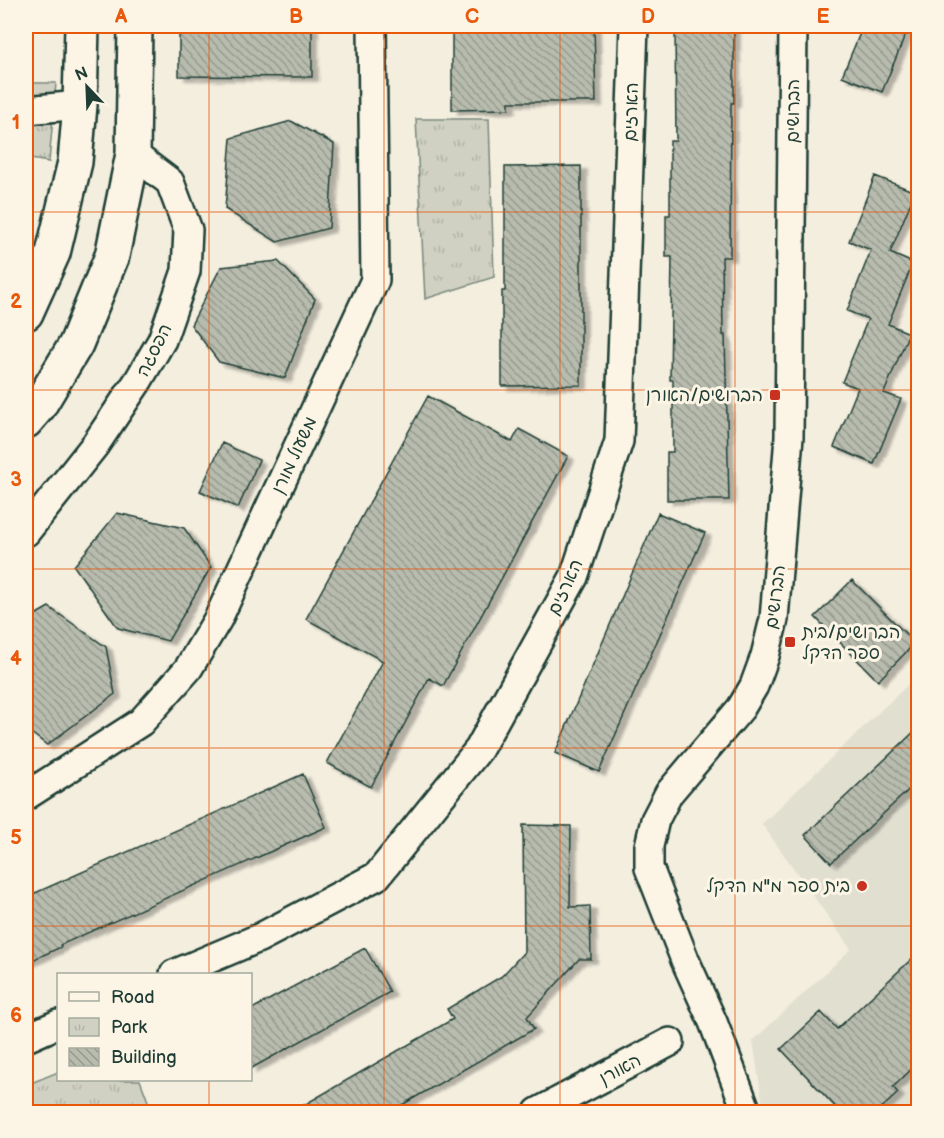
<svg xmlns="http://www.w3.org/2000/svg" width="944" height="1138" font-family="'Balsamiq Sans','Playpen Sans Hebrew',sans-serif">
  <style>
    .built { fill: #e1dfd0 }
    .park { fill: url(#park-tufts); stroke: #78877b; stroke-width: 1.5 }
    .building { fill: url(#building-back-hatch); stroke: #1f3d34; stroke-width: 1.5; filter: url(#shadow) }
    .lines { fill: none; stroke-linecap: round; stroke-linejoin: round }
    .street-casing { stroke: #1f3d34; stroke-width: 32 }
    .secondary-casing { stroke: #1f3d34; stroke-width: 38 }
    .street { stroke: #fcf5e5; stroke-width: 27 }
    .secondary { stroke: #fcf5e5; stroke-width: 33 }
    .grid { fill: none; stroke: #e8590c; stroke-width: 1.5; stroke-opacity: 0.55 }
    .poi-dot { fill: #c8321e; stroke: #fcf5e5; stroke-width: 2 }
    .labels { text-anchor: middle; stroke-width: 6; stroke-linejoin: round; paint-order: stroke }
    .street-label { font-size: 18px; fill: #1f3d34; stroke: #fcf5e5 }
    .poi-label { font-size: 18px; fill: #1f3d34; stroke: #fcf5e5; text-anchor: end }
    .neatline { fill: none; stroke: #e8590c; stroke-width: 2 }
    .grid-label { font-size: 20px; text-anchor: middle; font-weight: bold; fill: #e8590c }
  </style>
  <defs>
    <pattern id="park-tufts" width="24" height="20" patternUnits="userSpaceOnUse" patternTransform="scale(1.5)"><rect width="24" height="20" fill="#d0d1c2"/><path d="M3 7l-1-3M5 7V3M7 7l1-3M15 17l-1-3M17 17v-4M19 17l1-3" fill="none" stroke="#b2b4a7"/></pattern>
    <pattern id="building-back-hatch" width="6" height="6" patternUnits="userSpaceOnUse" patternTransform="scale(1.5)"><rect width="6" height="6" fill="#b8bcae"/><path d="M-1 5l2 2M0 0l6 6M5-1l2 2" fill="none" stroke="#959a8e"/></pattern>
    <filter id="shadow"><feDropShadow dx="6" dy="4" stdDeviation="1.5" flood-color="#0004"/></filter>
  </defs>
  <rect width="100%" height="100%" fill="#f3eede"/>
  <filter id="ink" filterUnits="userSpaceOnUse"><feTurbulence type="fractalNoise" baseFrequency=".0167" numOctaves="2"/><feDisplacementMap in="SourceGraphic" scale="12" xChannelSelector="R" yChannelSelector="G"/><feConvolveMatrix kernelMatrix="1 2 1 2 8 2 1 2 1" color-interpolation-filters="sRGB"/></filter>
  <g filter="url(#ink)">
    <!-- built -->
    <path class="built" d="M918,675V1112H764L753,1041L851,949L762,824Z"/>
    <!-- park -->
    <path class="park" d="M26,83H56L49,162L26,158Z
      M416,119H489L494,277L425,299Z
      M58,1072V1080H140L152,1112H26V1085Z"/>
    <!-- building -->
    <path class="building" d="M179,26H312V77L179,76Z
      M452,26H594L596,102H509V109L452,110Z
      M675,26H734V103H731L730,257H722L723,335H725L729,500H667V452H673V380H670L672,257H666V215H670V141H676Z
      M863,26H909L882,92L842,76Z
      M291,121L334,144L329,228L277,242L225,209L231,138Z
      M581,166V385L502,386V291H505V167Z
      M875,176L915,192L890,253L913,263L888,324L909,333L884,393L901,399L874,464L834,447L858,388L842,382L868,319L847,311L871,250L849,241Z
      M278,261L315,299L285,378L219,362L191,325L221,267Z
      M428,396L512,442L519,429L568,456L443,686L429,678L371,787L327,763L383,661L306,619Z
      M222,443L259,460L238,508L200,491Z
      M117,513L184,528L211,567L168,641L118,628L74,566Z
      M658,513L705,533L599,772L555,753Z
      M852,580L915,643L878,681L815,617Z
      M49,607L106,647L115,694L47,745L26,729V620Z
      M918,728V781L831,863L805,835Z
      M303,774L326,827L60,945L61,947L26,963V897Z
      M523,825L571,826L570,907L590,906L591,959H579L527,1017L534,1029L388,1113H290L453,1019L447,1009L502,976L524,952Z
      M365,948L390,992L250,1069V1010Z
      M918,953V1063L893,1087L898,1093L876,1113H841L781,1049L821,1012L837,1029Z"/>
    <g class="lines">
      <!-- street casing -->
      <g class="street-casing">
        <path id="street" d="M26,110L80,105
          M26,532L95,445L138,381L162,340L186,271L188,230L170,182L133,154
          M26,796L141,722L188,669L218,619L375,280L372,26
          M174,974L259,938L377,876L479,749L574,577L619,441L634,26
          M26,1038L58,1024
          M538,1112L670,1042
          M747,1112L713,1022L685,960L649,868V846L655,820L669,793L741,708L754,686L765,656L774,619L789,437L793,26"/>
      </g>
      <!-- secondary casing -->
      <g class="secondary-casing">
        <path id="secondary" d="M26,313L53,253L75,162L80,105L82,26
          M26,421L39,406L76,344L112,256L133,154L135,26"/>
      </g>
      <!-- street -->
      <use href="#street" class="street"/>
      <!-- secondary -->
      <use href="#secondary" class="secondary"/>
    </g>
  </g>
  <!-- grid -->
  <path class="grid" d="M209,26V974M384,26V1112M560,26V1112M735,26V1112M26,212H918M26,390H918M26,569H918M26,748H918M26,926H918M209,1080V1112"/>
  <!-- markers -->
  <g class="poi-dot">
    <rect x="769" y="389" width="12" height="12" rx="3"/>
    <rect x="784" y="636" width="12" height="12" rx="3"/>
    <circle cx="862" cy="886" r="6"/>
  </g>
  <g class="labels">
    <!-- street labels -->
    <g class="street-label">
      <text transform="translate(793 111) rotate(-90)" y="6">הברושים</text>
      <text transform="translate(631 112) rotate(-88)" y="6">הארזים</text>
      <text transform="translate(154 350) rotate(-63)" y="6">הפסגה</text>
      <text transform="translate(294 455) rotate(-65)" y="6">משעול מורן</text>
      <text transform="translate(565 587) rotate(-65)" y="6">הארזים</text>
      <text transform="translate(775 597) rotate(-83)" y="6">הברושים</text>
      <text transform="translate(620 1069) rotate(-28)" y="6">האורן</text>
    </g>
    <!-- poi labels -->
    <g class="poi-label">
      <text x="763" y="401">הברושים/האורן</text>
      <text x="802" y="638" text-anchor="start">הברושים/בית<tspan x="802" dy="21">ספר הדקל</tspan></text>
      <text x="850" y="892">בית ספר מ"מ הדקל</text>
    </g>
  </g>
  <!-- margin -->
  <rect width="944" height="1138" fill="none" stroke="#fcf5e5" stroke-width="66"/>
  <!-- legend -->
  <rect x="57" y="973" width="195" height="108" fill="#fcf5e5" stroke="#a4ab9e" stroke-width="1.5"/>
  <rect x="69" y="992" width="30" height="9" fill="#fcf5e5" stroke="#a4ab9e" stroke-width="1.5"/>
  <text x="111" y="1003" font-size="18" fill="#1f3d34">Road</text>
  <rect x="69" y="1018" width="30" height="18" fill="url(#park-tufts)" stroke="#a4ab9e" stroke-width="1.5"/>
  <text x="111" y="1033" font-size="18" fill="#1f3d34">Park</text>
  <rect x="69" y="1048" width="30" height="18" fill="url(#building-back-hatch)" stroke="#a4ab9e" stroke-width="1.5"/>
  <text x="111" y="1063" font-size="18" fill="#1f3d34">Building</text>
  <!-- north arrow -->
  <g transform="translate(87 87) rotate(337)" stroke="#fcf5e5" stroke-width="4.5" paint-order="stroke">
  <path d="M0-4.5L10 22L0 15L-10 22Z" fill="#1f3d34"/>
  <text y="-9" font-size="16" font-weight="bold" text-anchor="middle" fill="#1f3d34">N</text>
  </g>
  <rect x="33" y="33" width="878" height="1072" class="neatline"/>
  <g class="grid-label">
    <text x="121" y="23">A</text>
    <text x="296" y="23">B</text>
    <text x="472" y="23">C</text>
    <text x="648" y="23">D</text>
    <text x="823" y="23">E</text>
    <text x="16" y="129">1</text>
    <text x="16" y="308">2</text>
    <text x="16" y="486">3</text>
    <text x="16" y="665">4</text>
    <text x="16" y="844">5</text>
    <text x="16" y="1022">6</text>
  </g>
</svg>
